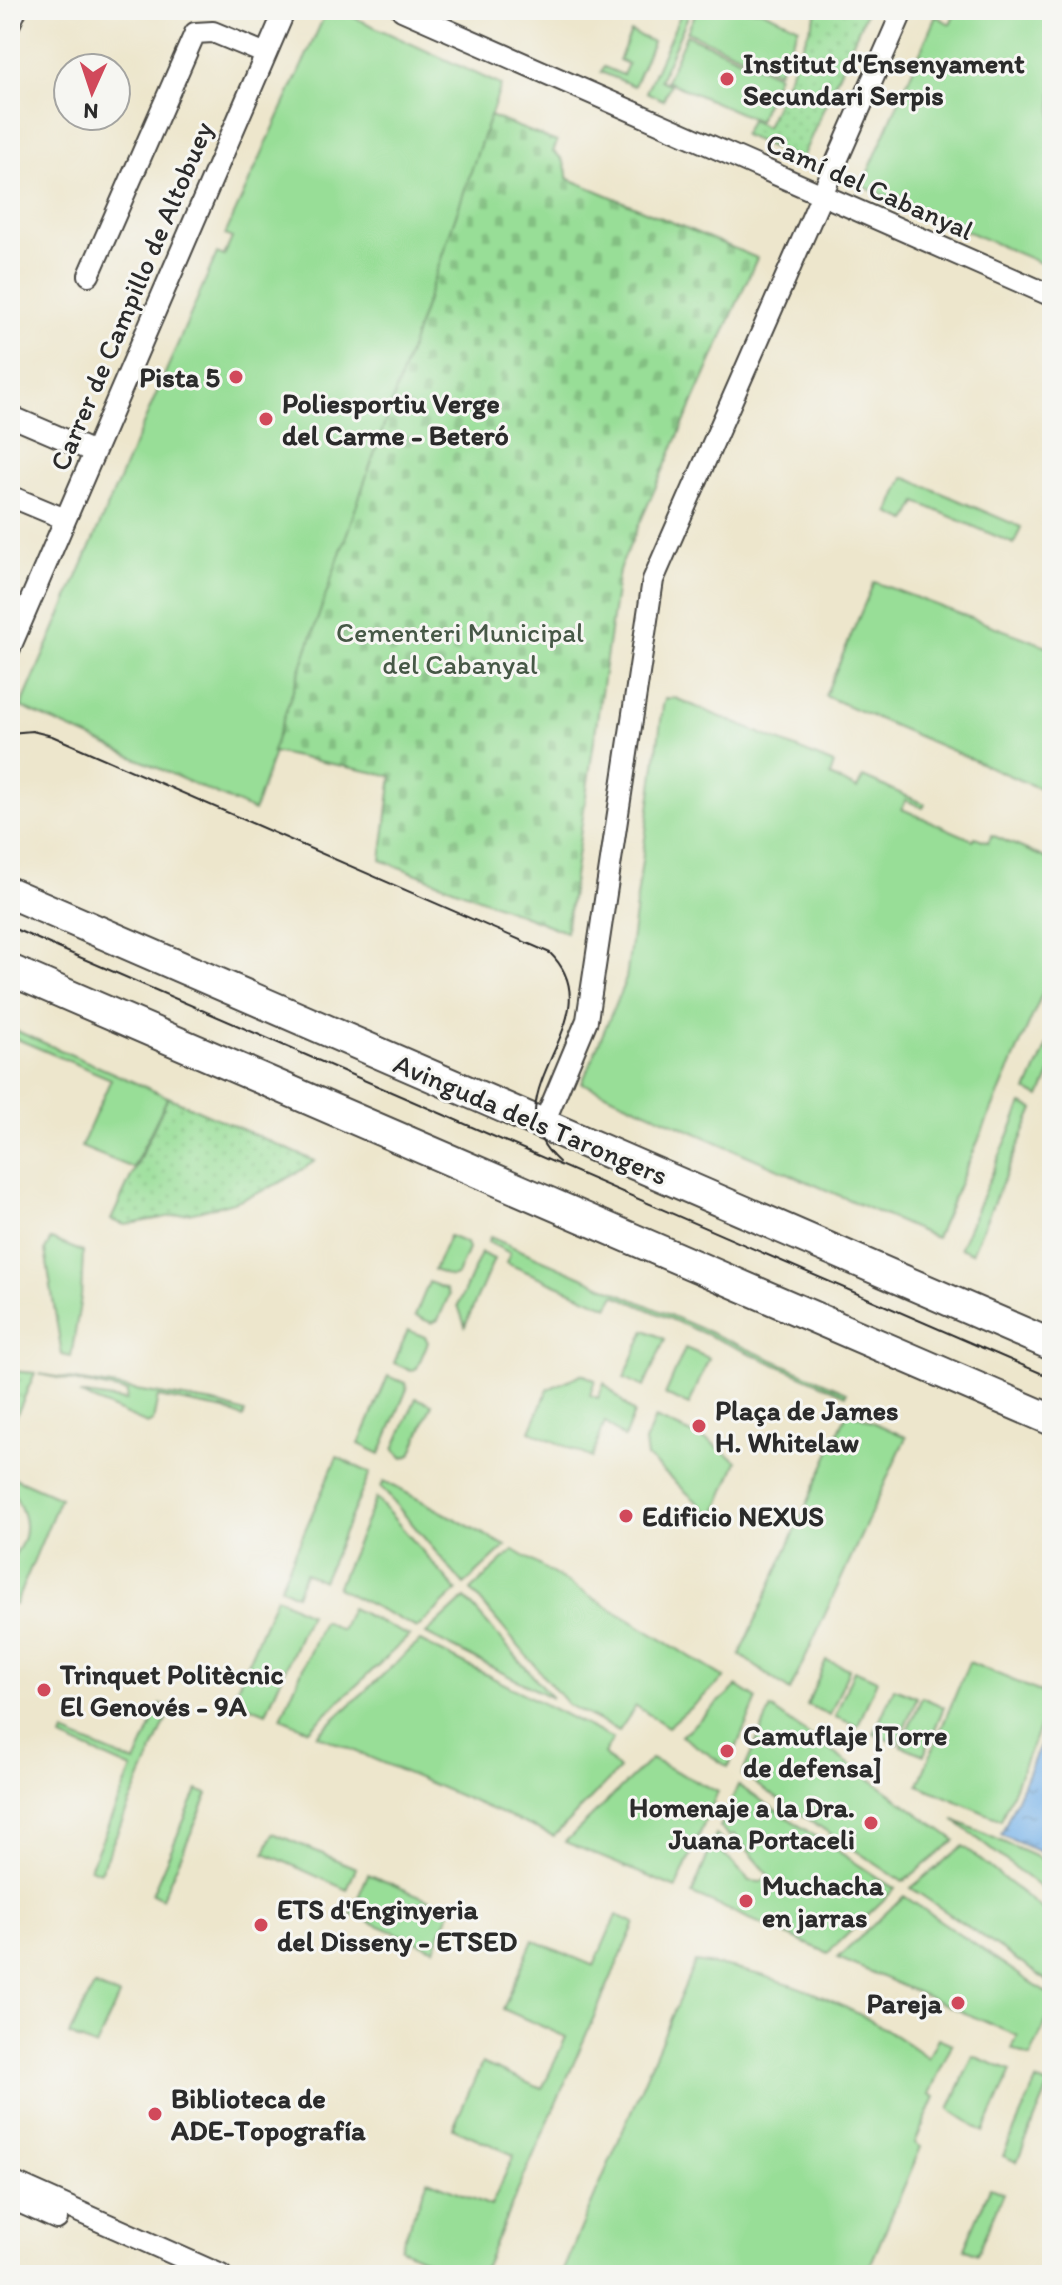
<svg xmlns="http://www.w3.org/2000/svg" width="1062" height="2285" font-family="Itim,sans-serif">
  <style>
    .grass { fill: #98de97; stroke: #628461; stroke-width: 2 }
    .cemetery { fill: url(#cemetery-stones); stroke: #628461; stroke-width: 2 }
    .garden { fill: url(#garden-dots); stroke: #628461; stroke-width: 2 }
    .water { fill: url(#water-ripples); stroke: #52708a; stroke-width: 2 }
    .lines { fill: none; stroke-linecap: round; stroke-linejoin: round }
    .street-casing { stroke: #484743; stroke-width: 24 }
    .primary-casing { stroke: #484743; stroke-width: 34 }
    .street { stroke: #fff; stroke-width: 20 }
    .primary { stroke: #fff; stroke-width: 30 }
    .tram { stroke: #2b2b2b; stroke-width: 2 }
    .poi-dot { fill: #d1495b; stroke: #f6f6f2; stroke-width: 3 }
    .labels { text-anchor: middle; stroke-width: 6; stroke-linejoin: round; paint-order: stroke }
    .poi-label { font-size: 28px; font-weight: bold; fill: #2b2b2b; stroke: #f6f6f2; text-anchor: start }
    .street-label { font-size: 28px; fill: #2b2b2b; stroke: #f6f6f2 }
    .park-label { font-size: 28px; fill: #465846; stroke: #f6f6f2 }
  </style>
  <defs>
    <pattern id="cemetery-stones" width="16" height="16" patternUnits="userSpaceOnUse" patternTransform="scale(2)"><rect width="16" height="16" fill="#98de97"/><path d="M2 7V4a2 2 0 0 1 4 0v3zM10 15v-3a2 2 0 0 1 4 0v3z" fill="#83bf82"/></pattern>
    <pattern id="garden-dots" width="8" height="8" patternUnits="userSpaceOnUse" patternTransform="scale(2)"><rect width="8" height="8" fill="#98de97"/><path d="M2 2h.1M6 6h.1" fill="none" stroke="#83bf82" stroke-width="1.8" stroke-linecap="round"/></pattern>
    <pattern id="water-ripples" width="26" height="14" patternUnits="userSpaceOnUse" patternTransform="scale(2)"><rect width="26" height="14" fill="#79b4ea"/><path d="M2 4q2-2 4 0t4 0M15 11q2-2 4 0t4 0" fill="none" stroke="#6393be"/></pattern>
  </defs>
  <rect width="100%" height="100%" fill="#f6f6f2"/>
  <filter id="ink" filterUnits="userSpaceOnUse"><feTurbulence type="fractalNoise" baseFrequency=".0125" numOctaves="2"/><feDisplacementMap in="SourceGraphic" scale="16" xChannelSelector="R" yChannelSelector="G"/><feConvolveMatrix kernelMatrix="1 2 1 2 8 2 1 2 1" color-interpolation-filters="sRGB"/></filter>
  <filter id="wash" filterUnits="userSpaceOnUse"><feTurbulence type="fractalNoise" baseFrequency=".006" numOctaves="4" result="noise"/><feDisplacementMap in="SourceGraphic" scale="32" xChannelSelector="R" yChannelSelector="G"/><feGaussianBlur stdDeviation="1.8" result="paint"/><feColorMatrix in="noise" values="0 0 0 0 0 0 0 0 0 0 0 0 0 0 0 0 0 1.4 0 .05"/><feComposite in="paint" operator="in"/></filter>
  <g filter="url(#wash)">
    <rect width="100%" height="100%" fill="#ede6cc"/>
    <!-- grass -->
    <path class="grass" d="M327,10H338L501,85L254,811L21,707L217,253L224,256L232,238L225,235Z
      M697,10H761L799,27L778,72L687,32Z
      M956,10H1041L1052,15V268L862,186L936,16L950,24Z
      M682,11L689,14L660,80L670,85L663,100L646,92Z
      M631,32L653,42L634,86L601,72L604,67L623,75L628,64L619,60Z
      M686,35L778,75L758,121L666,81Z
      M904,477L1021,527L1014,544L917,502L907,521L889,513Z
      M874,582L1052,648V794L825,696Z
      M675,698L834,764L830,776L857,789L863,777L925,804L923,808L906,800L902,809L973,840L975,837L988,842L992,835L1052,861V971L936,1238L582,1083L626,979L663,706L665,699Z
      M10,1028L168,1097L133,1168L81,1147L111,1079L10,1036Z
      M1052,1034V1070L1040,1097L1027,1091Z
      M1022,1104L1034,1109L972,1253L960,1248Z
      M449,1236L466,1243L468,1249L457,1275L451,1277L434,1270Z
      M490,1237L847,1392L846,1395L615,1295L608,1307L506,1263L510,1253L488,1242Z
      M51,1239L83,1252L81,1297L71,1357L62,1355L45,1250Z
      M481,1253L494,1259L465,1326L458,1305Z
      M429,1282L446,1289L449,1295L438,1320L432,1323L415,1316Z
      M408,1330L425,1337L428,1342L417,1368L411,1371L394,1363Z
      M645,1330L665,1339L644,1387L624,1378Z
      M685,1348L709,1358L689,1405L665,1395Z
      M39,1374L214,1403L245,1413L243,1418L225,1410L158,1397L153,1421L147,1424L79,1394L126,1401L127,1392Z
      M582,1374L595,1380L590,1395L598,1398L604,1383L634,1413L624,1438L605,1422L592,1458L530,1431L548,1389Z
      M388,1376L405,1383L407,1389L380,1454L359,1444Z
      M416,1398L432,1404L411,1455L403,1458L394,1449Z
      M848,1411L906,1437L790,1691L740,1655Z
      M655,1418L708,1441L737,1461L714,1517L647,1457L645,1442Z
      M337,1457L370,1473L323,1581L305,1573L296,1595L280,1587Z
      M10,1476L60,1498L15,1605L10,1603C10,1592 7,1575 10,1564C15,1549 26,1547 25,1524C24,1505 10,1495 10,1476Z
      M384,1481L506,1546L464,1585L381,1487Z
      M376,1498L457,1591L417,1628L337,1588Z
      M514,1550L725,1678L668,1727L636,1706L619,1731L568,1705L471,1590Z
      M276,1597L309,1614L266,1713L232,1699Z
      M465,1598L552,1698L426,1634Z
      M351,1608L409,1636L309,1730L281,1718L323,1621L341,1630Z
      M420,1641L613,1739L604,1754L619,1770L554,1836L317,1735Z
      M826,1660L849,1669L830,1715L807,1705Z
      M969,1662L1052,1697L1001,1820L918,1785Z
      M854,1670L877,1680L858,1726L835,1717Z
      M737,1686L757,1699L728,1767L681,1736Z
      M894,1688L917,1697L898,1744L874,1734Z
      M922,1697L944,1707L924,1755L901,1746Z
      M161,1704L171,1709L100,1872L90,1868L132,1769L62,1738L64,1733L135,1763Z
      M771,1708L955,1840L903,1882L742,1775Z
      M651,1759L718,1792L676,1888L565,1842Z
      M738,1785L895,1889L828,1953L692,1894L716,1835L724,1842L718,1848L750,1881L761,1882L769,1875L734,1834L730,1837L720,1827Z
      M197,1790L208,1794L162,1899L152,1894Z
      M954,1820L1052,1864V1897Z
      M273,1833L356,1868L347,1890L265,1853Z
      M963,1846L1052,1917V1984L911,1888Z
      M368,1874L451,1909L434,1949L351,1914Z
      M904,1896L1052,1997V2009L1030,2057L1012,2049L1018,2036L838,1958Z
      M616,1915L635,1923L481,2275H460L400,2248L428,2180L491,2206L514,2155L453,2128L482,2063L542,2089L566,2037L503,2009L533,1940L594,1966Z
      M695,1962C781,1973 860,2007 928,2058L938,2038L952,2044L929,2094L935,2097L915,2143L921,2147L866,2275H561Z
      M94,1986L119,1996L96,2047L69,2035Z
      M973,2056L1011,2071L984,2132L949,2109Z
      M1036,2081L1049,2086L1017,2162L1003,2156Z
      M990,2188L1003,2193L977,2254L964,2248Z"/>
    <!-- cemetery -->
    <path class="cemetery" d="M490,116L557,142L553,152C562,156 568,168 567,178L757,258L619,570L566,932L381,860L392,776L272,752Z"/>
    <!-- garden -->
    <path class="garden" d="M818,10H867L801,160L743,135L750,120L766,127Z
      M168,1097L315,1161C250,1207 201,1210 125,1225L111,1220Z
      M10,1371L35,1373L10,1430Z"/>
    <!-- water -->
    <path class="water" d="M1052,1718V1857L1001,1835Z"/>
  </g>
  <g filter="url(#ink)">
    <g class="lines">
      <!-- street casing -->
      <g class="street-casing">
        <path id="street" d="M402,10L1052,296
          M10,23L16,10
          M89,275L195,33L213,32L266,54
          M10,416L94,452
          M10,496L65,519
          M10,648L285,10
          M543,1125L587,1020L653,580L903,10
          M10,2181L221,2275
          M10,2198L57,2219"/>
      </g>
      <!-- primary casing -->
      <g class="primary-casing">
        <path id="primary" d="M10,893L1052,1345
          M10,970L1052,1420"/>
      </g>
      <!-- street -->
      <use href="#street" class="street"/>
      <!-- primary -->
      <use href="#primary" class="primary"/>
      <!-- tram -->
      <path class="tram" d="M10,733L32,731L52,736L550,953C618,1020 483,1094 559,1162
        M10,927L1052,1378"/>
    </g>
  </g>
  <!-- markers -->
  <g class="poi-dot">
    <circle cx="727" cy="79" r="8"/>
    <circle cx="236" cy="377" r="8"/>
    <circle cx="266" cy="419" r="8"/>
    <circle cx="699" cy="1426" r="8"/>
    <circle cx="626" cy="1516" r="8"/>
    <circle cx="44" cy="1690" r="8"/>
    <circle cx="727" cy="1751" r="8"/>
    <circle cx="871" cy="1823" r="8"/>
    <circle cx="746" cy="1901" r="8"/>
    <circle cx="261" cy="1925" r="8"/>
    <circle cx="958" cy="2003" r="8"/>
    <circle cx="155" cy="2114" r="8"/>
  </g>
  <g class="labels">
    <!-- poi labels -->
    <g class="poi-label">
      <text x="743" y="73">Institut d'Ensenyament<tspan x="743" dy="32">Secundari Serpis</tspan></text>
      <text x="220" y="387" text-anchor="end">Pista 5</text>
      <text x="282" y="413">Poliesportiu Verge<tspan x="282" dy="32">del Carme - Beteró</tspan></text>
      <text x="715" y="1420">Plaça de James<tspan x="715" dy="32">H. Whitelaw</tspan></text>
      <text x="642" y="1526">Edificio NEXUS</text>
      <text x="60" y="1684">Trinquet Politècnic<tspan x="60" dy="32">El Genovés - 9A</tspan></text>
      <text x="743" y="1745">Camuflaje [Torre<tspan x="743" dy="32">de defensa]</tspan></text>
      <text x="855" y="1817" text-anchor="end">Homenaje a la Dra.<tspan x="855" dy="32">Juana Portaceli</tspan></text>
      <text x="762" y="1895">Muchacha<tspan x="762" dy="32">en jarras</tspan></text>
      <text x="277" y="1919">ETS d'Enginyeria<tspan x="277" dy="32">del Disseny - ETSED</tspan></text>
      <text x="942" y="2013" text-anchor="end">Pareja</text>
      <text x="171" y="2108">Biblioteca de<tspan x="171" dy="32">ADE-Topografía</tspan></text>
    </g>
    <!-- street labels -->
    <g class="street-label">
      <text transform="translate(870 186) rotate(24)" y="10">Camí del Cabanyal</text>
      <text transform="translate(131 296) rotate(-67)" y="10">Carrer de Campillo de Altobuey</text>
      <text transform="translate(531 1119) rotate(23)" y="10">Avinguda dels Tarongers</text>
    </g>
    <!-- park labels -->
    <g class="park-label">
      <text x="460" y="642">Cementeri Municipal<tspan x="460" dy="32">del Cabanyal</tspan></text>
    </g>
  </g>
  <!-- margin -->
  <rect width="1062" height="2285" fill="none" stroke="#f6f6f2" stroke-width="40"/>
  <!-- north arrow -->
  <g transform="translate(92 92) rotate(183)"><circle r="38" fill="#f6f6f2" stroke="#a5a5a2" stroke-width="2"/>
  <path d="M0-6L14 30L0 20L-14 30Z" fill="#d1495b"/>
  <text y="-12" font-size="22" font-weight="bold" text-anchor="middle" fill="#2b2b2b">N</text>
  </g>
</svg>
